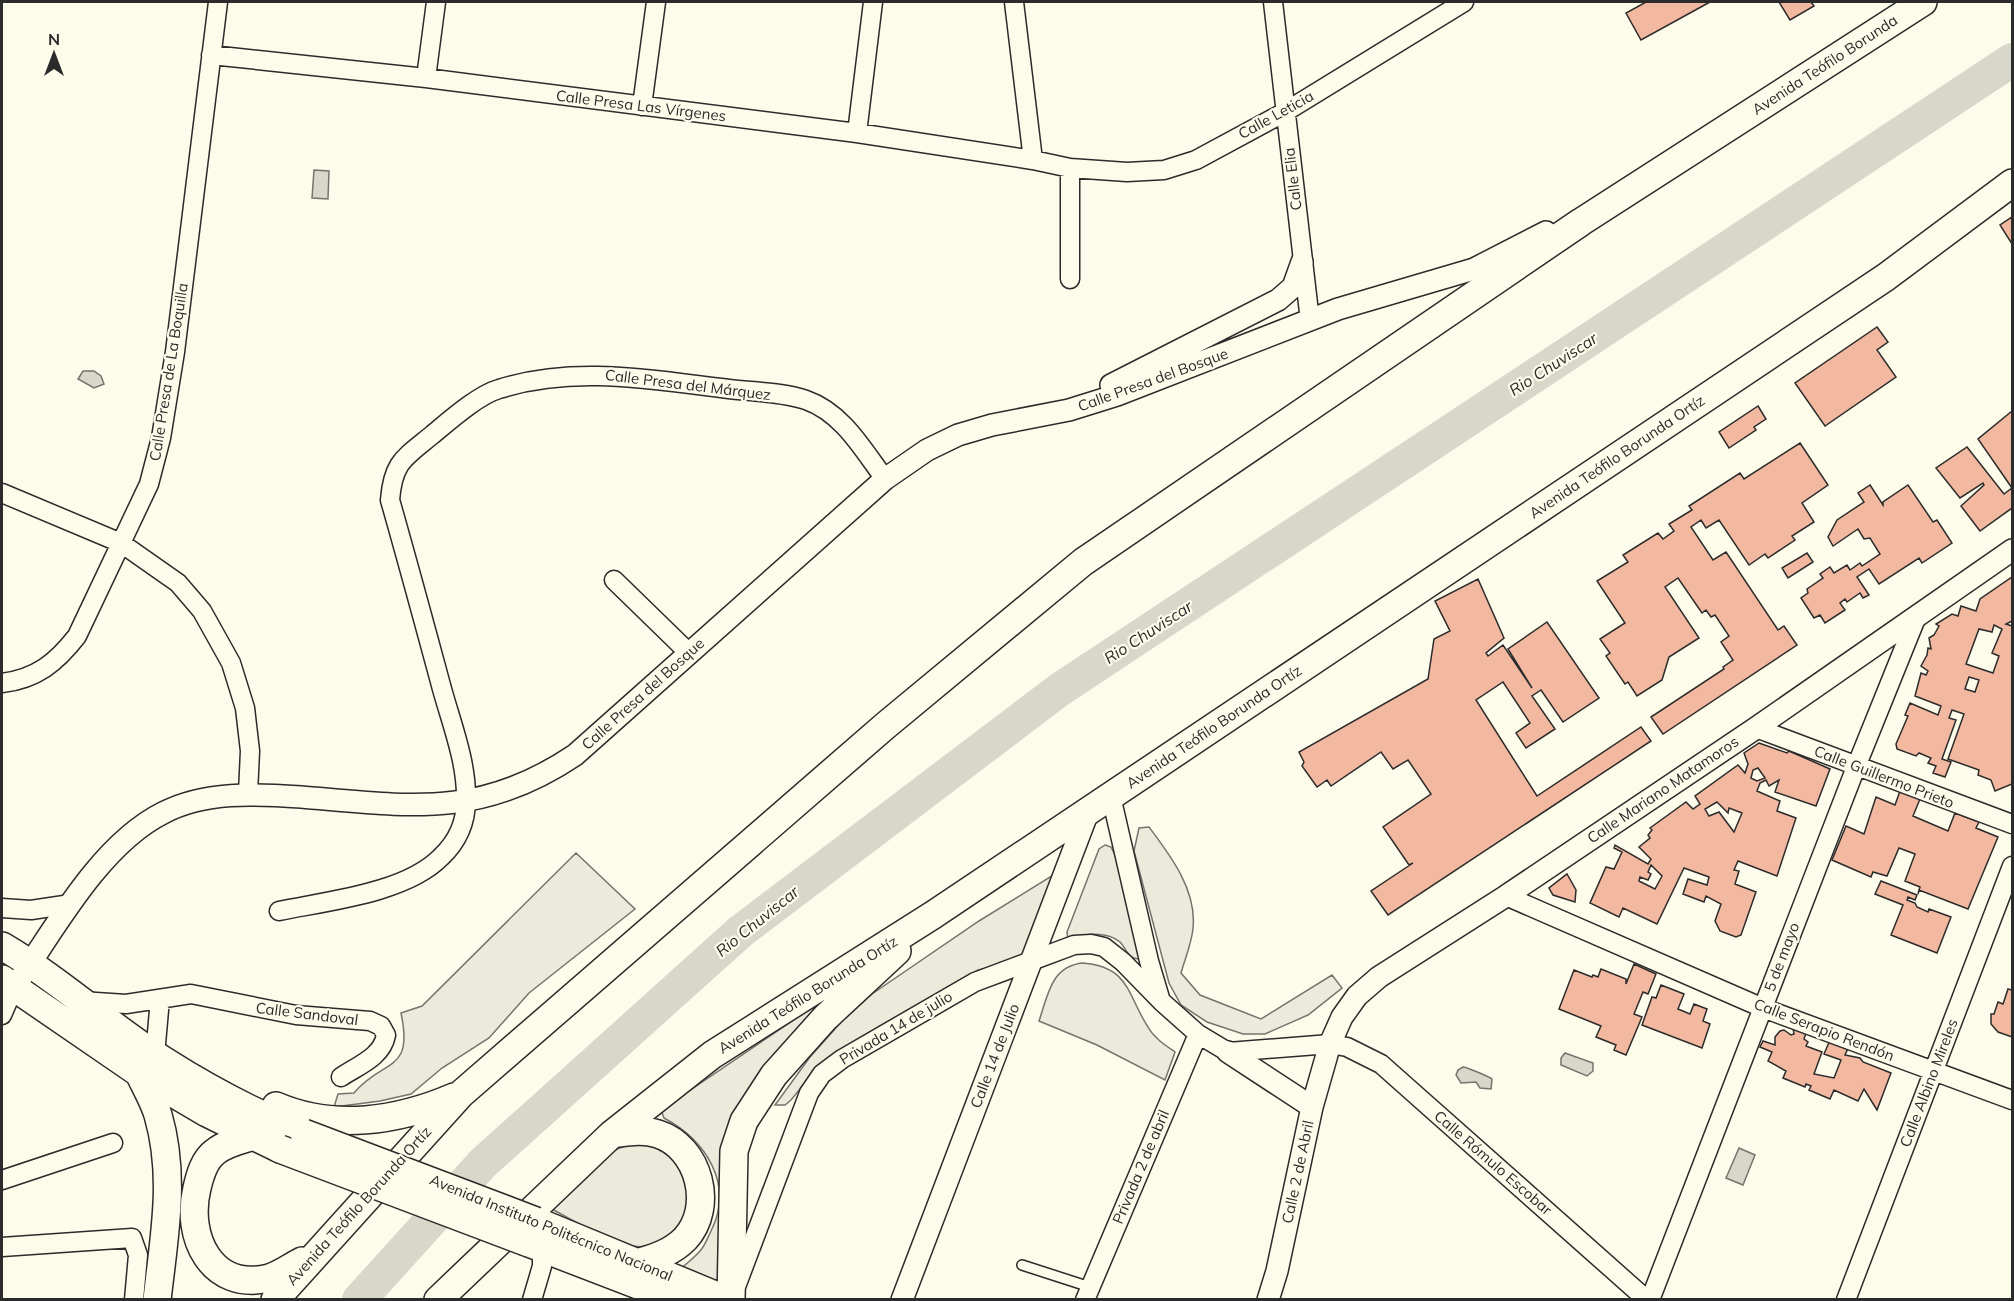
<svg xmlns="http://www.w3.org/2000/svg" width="2014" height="1301" font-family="Mulish,sans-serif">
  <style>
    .green { fill: #ecebdb; stroke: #74746e; stroke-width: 1.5 }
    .water { fill: #d8d7c9; stroke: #74746e; stroke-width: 1.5 }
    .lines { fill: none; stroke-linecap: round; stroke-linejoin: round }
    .river { stroke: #d8d7c9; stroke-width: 34 }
    .building { fill: #f2b8a0; stroke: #2b2b2b; stroke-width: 1.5; fill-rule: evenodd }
    .service-casing { stroke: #2b2b2b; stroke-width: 12 }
    .minor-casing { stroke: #2b2b2b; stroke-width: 21 }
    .tertiary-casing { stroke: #2b2b2b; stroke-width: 24 }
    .primary-casing { stroke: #2b2b2b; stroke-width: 30 }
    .service { stroke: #fdfbea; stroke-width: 9 }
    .minor { stroke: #fdfbea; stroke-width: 18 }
    .tertiary { stroke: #fdfbea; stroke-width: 21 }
    .primary { stroke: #fdfbea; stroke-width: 27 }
    .primary-bridge-casing { stroke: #2b2b2b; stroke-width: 30; stroke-linecap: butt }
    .primary-bridge { stroke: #fdfbea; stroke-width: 27 }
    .labels { text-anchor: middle; stroke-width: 4.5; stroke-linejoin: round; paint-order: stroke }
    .street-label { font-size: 15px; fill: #2b2b2b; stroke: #fdfbea }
    .water-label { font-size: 16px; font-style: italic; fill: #2b2b2b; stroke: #fdfbea }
  </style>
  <rect width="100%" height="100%" fill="#fdfbea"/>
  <!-- green -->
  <path class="green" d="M1149,827C1170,855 1197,890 1193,928C1192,942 1185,959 1181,973L1200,995L1261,1019L1332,975L1342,988L1308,1015L1265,1034H1243L1207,1022L1181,1005L1169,983L1134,851L1139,828Z
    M1105,845L1111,847L1115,855L1140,959C1128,960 1127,949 1120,942C1108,932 1085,932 1074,940H1068L1067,932L1099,849Z
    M576,853L635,909L529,993L489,1038L442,1068L411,1094L380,1101L334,1107L338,1094L354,1093C383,1058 414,1074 401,1013L422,1006Z
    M1058,872L1024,961L978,970L821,1063L791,1100L785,1105H775L810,1057L843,1020L872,994L979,921Z
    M1083,963C1130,967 1127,995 1148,1027C1154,1038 1165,1045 1175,1052L1165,1080L1097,1045L1039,1021C1048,995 1051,966 1083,963Z
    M823,1000L827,1002L765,1072L718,1281L679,1270C686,1264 694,1258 700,1251C705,1246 708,1237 711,1231C735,1184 705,1140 664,1118L661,1110Z
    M640,1142C685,1153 709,1199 671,1233C663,1240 652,1247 642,1247C614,1247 572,1219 546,1206C575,1179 600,1149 640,1142Z"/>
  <!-- water -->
  <path class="water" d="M314,170L329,171L328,199L312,198Z
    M83,371H94L101,376L104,384L94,388L78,379Z
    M1565,1053L1593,1063V1071L1587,1076L1561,1065V1058Z
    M1463,1067C1466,1067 1490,1077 1492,1079L1491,1089L1480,1088L1476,1082L1461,1083L1456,1075L1458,1070Z
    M1739,1148L1755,1155L1743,1185L1726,1178Z"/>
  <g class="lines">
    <!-- river -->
    <path class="river" d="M359,1300L483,1163L741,931L1059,690L2012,60"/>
  </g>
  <!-- building -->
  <path class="building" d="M1646,2H1710L1641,40L1626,13Z
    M1779,2H1811L1814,6L1790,20Z
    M2012,217V244L2000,225Z
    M1877,327L1888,342L1877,350L1896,377L1825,426L1795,383Z
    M1758,406L1766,419L1754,427L1756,430L1729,448L1719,432Z
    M2012,411V488L1978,439Z
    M1800,443L1828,485L1802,503L1814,522L1792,536L1795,540L1768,558L1765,554L1749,565L1719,520L1706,528L1701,520L1691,527L1713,560L1726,552L1778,630L1784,626L1797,645L1663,734L1651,717L1724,669L1723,667L1733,660L1721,642L1729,636L1715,615L1711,617L1706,610L1702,613L1678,578L1665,587L1699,638L1669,657L1662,680L1637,696L1628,682L1625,684L1606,656L1610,653L1600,639L1625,623L1597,581L1628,562L1623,555L1658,533L1663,539L1674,531L1669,524L1692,510L1689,506L1740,473L1744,479Z
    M1967,447L2004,494L2012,488V508L1980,531L1961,506L1984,485L1983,483L1960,498L1936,468Z
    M1870,485L1883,505V502L1908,485L1933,522L1937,520L1952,543L1922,563L1919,558L1879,584L1869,569L1857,577L1869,595L1863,598L1860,593L1847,602L1845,599L1840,603L1845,610L1825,623L1820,615L1814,618L1801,598L1808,593L1807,589L1823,578L1820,574L1830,567L1834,573L1847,565L1850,570L1860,563L1862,566L1880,554L1870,538L1864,539L1858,529L1833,546L1828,537L1837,520L1864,502L1858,493Z
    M1807,553L1813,562L1788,578L1782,568Z
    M2012,577V621L2006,624L2012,626V784L1995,791L1991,780L1978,775L1979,770L1948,759L1964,714L1952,710L1949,718L1956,720L1942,759L1951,762L1945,777L1933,773L1936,766L1928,763L1931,758L1919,753L1916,756L1897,749L1896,744L1908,716L1905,715L1910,703L1938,715L1941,706L1915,696L1921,673L1926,675L1928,671L1921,666L1927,655L1928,648L1931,649L1929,638L1934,635L1939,626L1936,624L1952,614L1958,616L1961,606L1976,611L1980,599ZM1994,625L2002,629L1992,653L1999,656L1993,673L1966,664L1979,629L1992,632ZM1969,677L1979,680L1975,692L1965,689Z
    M1478,579L1504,638L1486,653L1488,656L1503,645L1532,688L1508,649L1547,622L1599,698L1563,722L1541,690L1532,696L1555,729L1526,748L1516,733L1530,723L1503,682L1476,700L1537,796L1641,727L1651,741L1388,915L1371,891L1413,863L1409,865L1383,827L1431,794L1408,760L1393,769L1381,752L1331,786L1327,780L1317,787L1302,766L1304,762L1299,752L1428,679L1434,639L1450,631L1435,601Z
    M1759,743L1787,753L1789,751L1830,769L1816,806L1775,792L1779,780L1769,786L1766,780L1760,783L1757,791L1780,801L1777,811L1796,818L1777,876L1738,861L1734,870L1739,871L1735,884L1756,892L1741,935L1736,937L1720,931L1715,921L1721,904L1706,896L1704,902L1683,894L1688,879L1707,885L1709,877L1684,868L1657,924L1623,908L1619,917L1590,903L1606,867L1614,869L1622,852L1614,848L1615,845L1648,864L1651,859L1639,847L1650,838L1648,835L1652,830L1650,828L1686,802L1693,809L1700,804L1695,796L1738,765L1745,773L1748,764L1744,753ZM1758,768L1765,778L1757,781L1751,778L1753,770ZM1717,802L1728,813L1729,808L1742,813L1734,832L1719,812L1709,816L1705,809ZM1651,865L1662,876L1655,889L1639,881L1640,877L1648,880L1651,874L1648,872Z
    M1900,791L1920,799L1913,816L1948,831L1955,813L1979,822L1976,828L1998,837L1968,909L1919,890L1918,894L1920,887L1905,881L1915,854L1899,848L1887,876L1873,872L1871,877L1832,860L1846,826L1864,834L1876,797L1895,805Z
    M1567,874L1576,890L1575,902L1553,895L1549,888Z
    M1881,881L1917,895L1915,900L1908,897L1907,900L1915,903L1917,907L1928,912L1929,909L1951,917L1937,953L1891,935L1903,905L1875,894Z
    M1634,964L1656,974L1648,994L1643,992L1634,1014L1642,1017L1626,1055L1614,1050L1616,1045L1596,1037L1601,1026L1559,1009L1574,970L1592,977L1593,975L1598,977L1601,969L1626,979V984Z
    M1661,985L1684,994L1678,1009L1690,1014L1694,1004L1707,1009L1703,1021L1710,1024L1702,1048L1642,1025L1652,997L1656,998Z
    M2008,989L2012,990V1037L1998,1032L1991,1024V1014H1994L1998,1002L2003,1004Z
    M1808,1027L1804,1039L1808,1042L1806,1046L1822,1052L1814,1074L1834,1078L1841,1060L1824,1054L1830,1040L1850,1044L1845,1055L1860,1058L1863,1062L1891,1073L1877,1110L1864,1089L1858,1101L1834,1090L1830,1099L1809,1090L1811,1086L1806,1084L1805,1087L1783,1078L1786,1071L1768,1061L1772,1052L1760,1047L1763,1041L1775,1045V1037L1780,1031L1784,1030L1791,1035L1794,1034L1793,1028Z"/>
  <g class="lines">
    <!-- service casing -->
    <g class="service-casing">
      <path id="service" d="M1022,1265L1090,1287"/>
    </g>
    <!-- minor casing -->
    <g class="minor-casing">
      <path id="minor" d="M1014,2L1033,160
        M1273,2L1310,321
        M211,55L426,78L857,133L1033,160L1070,168L1127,172L1164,170L1196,160L1285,112L1464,2
        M426,78L436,2
        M642,106L656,2
        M857,133L873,2
        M1070,168V279
        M2,493L121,543L178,583L202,611L231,663L245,708L250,751L248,793
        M614,580L689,653
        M2,683C36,679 56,663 77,636L149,484L161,438L175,352L218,2
        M1756,728L2012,824
        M1111,796L1149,961L1160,998
        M1506,896L1763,1008L2012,1100
        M2,908L31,910L71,904
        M279,911C327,901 406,893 441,857C457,842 466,822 466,800C467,763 452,725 442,689C425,626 408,563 390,500C393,462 404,458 432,435C449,421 478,395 499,389C575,365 652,380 729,389C754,392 783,392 806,400C843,413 863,450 885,479
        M81,1001L126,1004L191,994L296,1015L370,1021L381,1026L386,1035C382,1057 359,1065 341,1077
        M2,1015L14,987
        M155,1055L160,999
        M2,1180L113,1143
        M2,1247L132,1238L138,1255L134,1300
        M737,1284L809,1093L822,1074L842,1059L975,982L1074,945L1091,944L1104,947L1123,962L1162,1002L1198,1034L1228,1052L1330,1044L1347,1047L1381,1064L1647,1300
        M532,1300L542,1266V1249
        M1085,1300L1198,1034
        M1650,1300L1856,767L1917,616
        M1846,1300L2012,866"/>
    </g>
    <!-- tertiary casing -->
    <g class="tertiary-casing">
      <path id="tertiary" d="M1111,385L1278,300L1293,287L1302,262
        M22,976C58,922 103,843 163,813C205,791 255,794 301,797C409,806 480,819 575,755L885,479L927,450L958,435L992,425L1069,410L1117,395L1338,309L1474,269L1546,232
        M1228,1052L1312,1107
        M902,1300L1088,812
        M1268,1300L1277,1271L1312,1107L1330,1044L1342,1017L1357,996L1379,977L1506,896L1756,728L2012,550"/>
    </g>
    <!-- primary casing -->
    <g class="primary-casing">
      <path id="primary" d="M2,946C60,980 109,1026 166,1062C210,1090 256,1114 304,1133
        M2,979L139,1073L207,1113L280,1149
        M139,1073C145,1086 154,1101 158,1115C176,1177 164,1237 157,1300
        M276,1106C334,1131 398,1121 454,1097
        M612,1134C628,1132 643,1129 658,1134C699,1147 715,1207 685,1239C672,1252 657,1257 640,1262
        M254,1136C241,1140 226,1143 215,1152C204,1160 200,1175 197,1188C185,1236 211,1292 269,1278C280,1275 292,1266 302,1261
        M536,1221L727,1300
        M526,1242L677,1300
        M275,1300L461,1094L885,726L1083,562L1581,222L1923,2
        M438,1300L612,1134L712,1055L933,915L1886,277L2012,183
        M731,1300L734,1151L744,1121L774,1075L825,1018L897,951"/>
    </g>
    <!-- service -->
    <use href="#service" class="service"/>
    <!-- minor -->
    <use href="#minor" class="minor"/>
    <!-- tertiary -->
    <use href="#tertiary" class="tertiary"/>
    <!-- primary -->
    <use href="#primary" class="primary"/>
    <!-- primary-bridge casing -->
    <g class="primary-bridge-casing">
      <path id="primary-bridge" d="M304,1133L536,1221
        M280,1149L526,1242"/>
    </g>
    <!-- primary-bridge -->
    <use href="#primary-bridge" class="primary-bridge"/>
  </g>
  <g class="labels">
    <!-- street labels -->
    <g class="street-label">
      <text transform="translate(1825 65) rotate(-33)" y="5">Avenida Teófilo Borunda</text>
      <text transform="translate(641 106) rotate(7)" y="5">Calle Presa Las Vírgenes</text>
      <text transform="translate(1276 115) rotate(-29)" y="5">Calle Leticia</text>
      <text transform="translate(1293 179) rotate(-97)" y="5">Calle Elia</text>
      <text transform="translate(169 372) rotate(-81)" y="5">Calle Presa de La Boquilla</text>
      <text transform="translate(1153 380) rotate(-20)" y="5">Calle Presa del Bosque</text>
      <text transform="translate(688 385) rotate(7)" y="5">Calle Presa del Márquez</text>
      <text transform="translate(1617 457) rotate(-34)" y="5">Avenida Teófilo Borunda Ortíz</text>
      <text transform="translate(643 694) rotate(-42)" y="5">Calle Presa del Bosque</text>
      <text transform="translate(1214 727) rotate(-34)" y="5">Avenida Teófilo Borunda Ortíz</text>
      <text transform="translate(1884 777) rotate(21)" y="5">Calle Guillermo Prieto</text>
      <text transform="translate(1663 790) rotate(-34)" y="5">Calle Mariano Matamoros</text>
      <text transform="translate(1782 957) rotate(-69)" y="5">5 de mayo</text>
      <text transform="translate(808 995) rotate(-32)" y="5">Avenida Teófilo Borunda Ortíz</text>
      <text transform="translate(307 1014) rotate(7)" y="5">Calle Sandoval</text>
      <text transform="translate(896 1028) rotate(-31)" y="5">Privada 14 de julio</text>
      <text transform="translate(1824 1030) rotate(21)" y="5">Calle Serapio Rendón</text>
      <text transform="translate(995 1056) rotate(-69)" y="5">Calle 14 de Julio</text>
      <text transform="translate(1929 1083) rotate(-69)" y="5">Calle Albino Mireles</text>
      <text transform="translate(1493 1163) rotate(41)" y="5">Calle Rómulo Escobar</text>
      <text transform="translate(1141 1167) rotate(-67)" y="5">Privada 2 de abril</text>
      <text transform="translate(1298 1172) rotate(-78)" y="5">Calle 2 de Abril</text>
      <text transform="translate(359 1206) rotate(-48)" y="5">Avenida Teófilo Borunda Ortíz</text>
      <text transform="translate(551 1228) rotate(22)" y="5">Avenida Instituto Politécnico Nacional</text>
    </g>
    <!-- water labels -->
    <g class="water-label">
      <text transform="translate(1553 364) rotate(-33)" y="6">Rio Chuviscar</text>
      <text transform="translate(1148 632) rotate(-33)" y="6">Rio Chuviscar</text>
      <text transform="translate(757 921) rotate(-39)" y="6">Rio Chuviscar</text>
    </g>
  </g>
  <!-- border -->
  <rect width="2014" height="1301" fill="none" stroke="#2b2b2b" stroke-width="6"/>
  <!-- north arrow -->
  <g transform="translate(54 54)" stroke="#fdfbea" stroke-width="4.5" paint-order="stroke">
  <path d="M0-4.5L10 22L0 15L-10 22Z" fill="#2b2b2b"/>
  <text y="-9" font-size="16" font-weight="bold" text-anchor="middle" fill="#2b2b2b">N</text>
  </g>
</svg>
